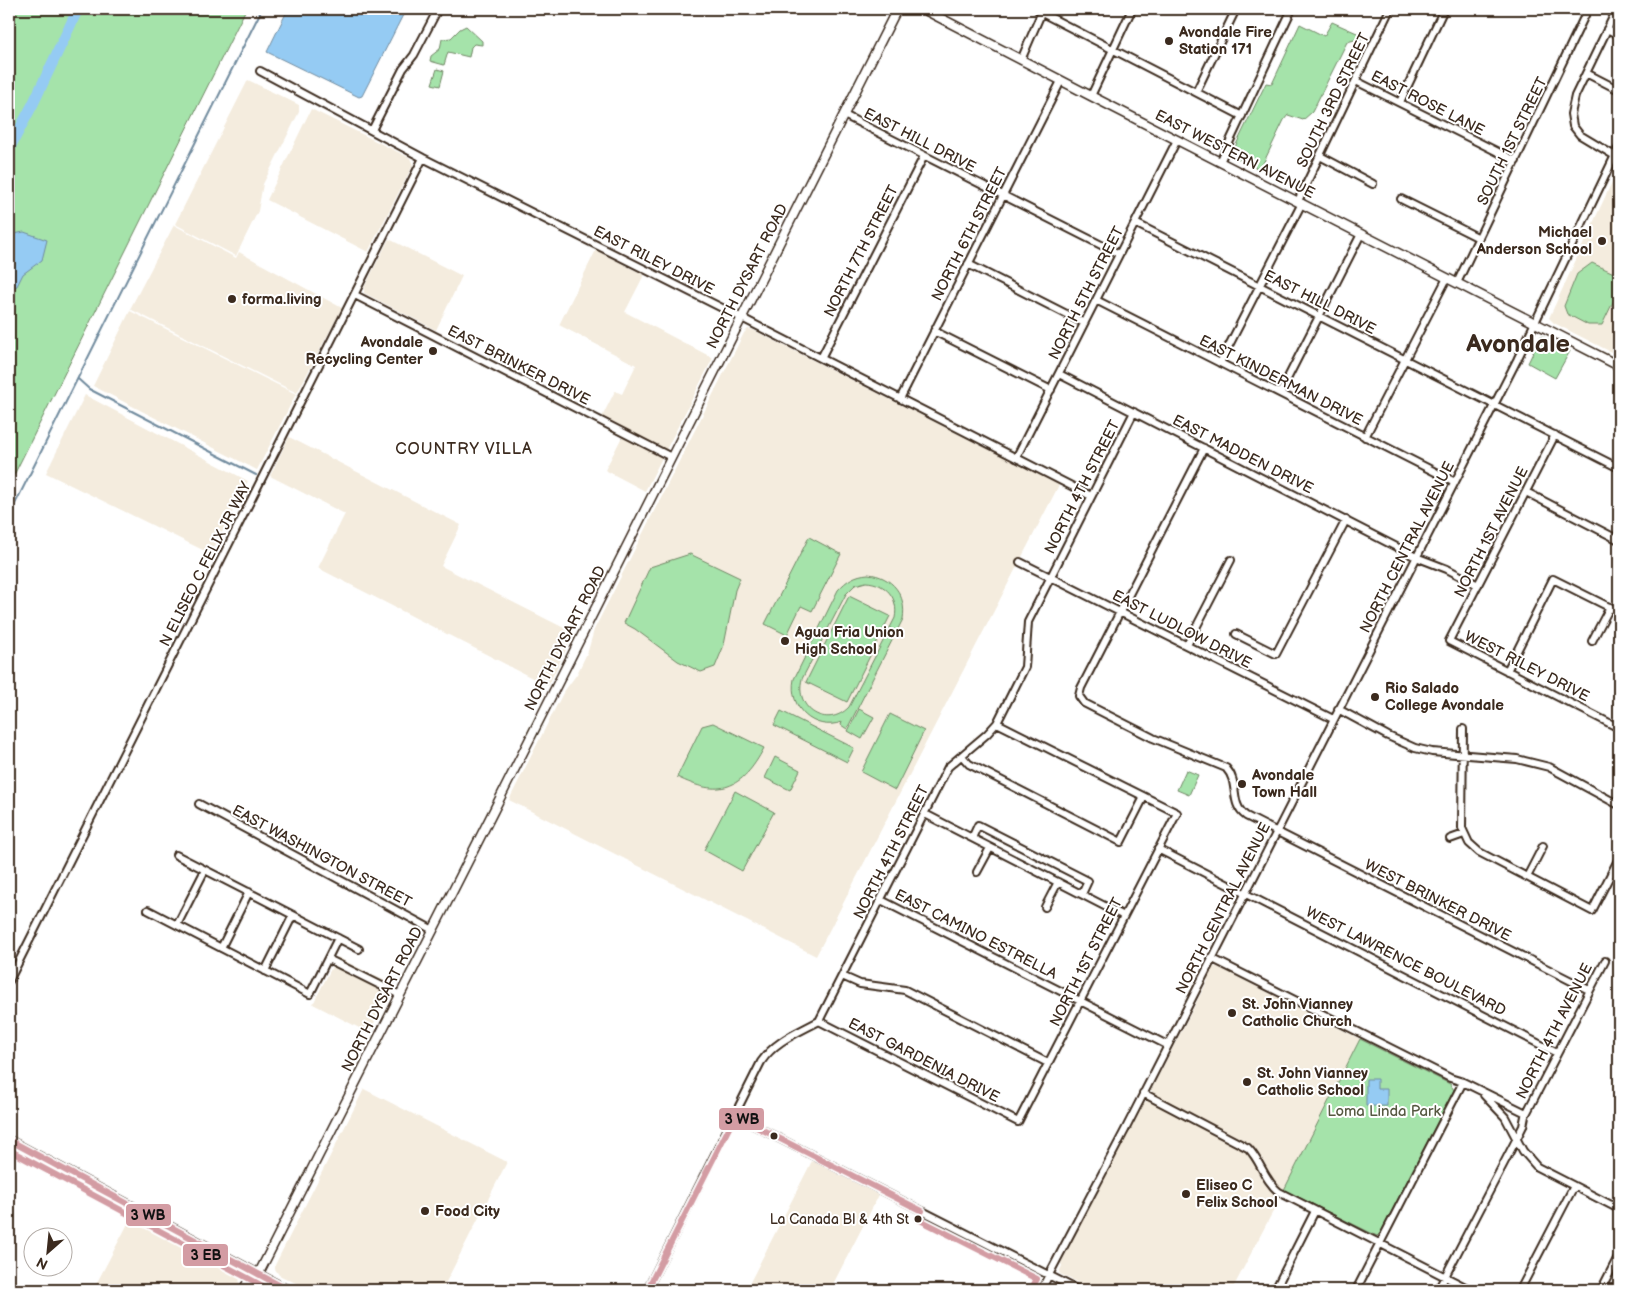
<svg xmlns="http://www.w3.org/2000/svg" width="1628" height="1299" font-family="'Balsamiq Sans',sans-serif">
  <style>
    .built { fill: #f4ecde }
    .green { fill: #a5e3aa; stroke: #708664; fill-rule: evenodd }
    .water { fill: #95cbf3; stroke: #718b9e }
    .lines { fill: none; stroke-linecap: round; stroke-linejoin: round }
    .stream { stroke: #718b9e; stroke-width: 2 }
    .river { stroke: #95cbf3; stroke-width: 11 }
    .minor-casing { stroke: #3b2a1e; stroke-width: 10 }
    .major-casing { stroke: #3b2a1e; stroke-width: 11 }
    .minor { stroke: #fff; stroke-width: 6 }
    .major { stroke: #fff; stroke-width: 8 }
    .bus-1-casing { stroke: #fff; stroke-width: 10 }
    .bus-2-casing { stroke: #fff; stroke-width: 10 }
    .bus-1 { stroke: #d39ca3; stroke-width: 6 }
    .bus-2 { stroke: #d39ca3; stroke-width: 6 }
    .poi-dot { fill: #3b2a1e; stroke: #fff; stroke-width: 2 }
    .labels { text-anchor: middle; stroke-width: 4; stroke-linejoin: round; paint-order: stroke }
    .bus-label { font-size: 14px; fill: #3b2a1e; stroke: #fff; text-anchor: end }
    .poi-label { font-size: 15px; font-weight: bold; fill: #3b2a1e; stroke: #fff; text-anchor: start }
    .street-label { font-size: 15px; fill: #3b2a1e; stroke: #fff }
    .park-label { font-size: 15px; fill: #565841; stroke: #fff }
    .neighbourhood-label { font-size: 16px; letter-spacing: 1px; fill: #3b2a1e; stroke: #fff }
    .town-label { font-size: 25px; font-weight: bold; fill: #3b2a1e; stroke: #fff }
    .line-badge { stroke: #fff; stroke-width: 2 }
    .pale-badge-label { font-size: 14px; text-anchor: middle; font-weight: bold; fill: #111 }
  </style>
  <rect width="100%" height="100%" fill="#fff"/>
  <filter id="ink" filterUnits="userSpaceOnUse"><feTurbulence type="fractalNoise" baseFrequency=".02" numOctaves="2"/><feDisplacementMap in="SourceGraphic" scale="10" xChannelSelector="R" yChannelSelector="G"/><feConvolveMatrix kernelMatrix="1 2 1 2 8 2 1 2 1" color-interpolation-filters="sRGB"/></filter>
  <g filter="url(#ink)">
    <!-- built -->
    <path class="built" d="M248,80L299,105V112L263,184L258,211L236,256L175,224Z
      M311,109L410,158L413,165L368,252L267,200Z
      M1619,167V356L1554,323L1549,318Z
      M174,225L236,258L239,252L342,308L297,393L130,309Z
      M389,239L462,276L436,330L364,293V288Z
      M596,250L644,275L625,312L713,358L645,491L605,470L626,429L602,417L615,391L622,394L636,365L559,325Z
      M130,311L296,394L257,470L93,386Z
      M748,329L753,330L1059,485L816,956L509,800L563,693L577,674L588,651L594,630L744,333Z
      M85,395L248,481L211,554L46,473Z
      M289,437L461,525L441,566L574,633L548,686L318,568L345,514L270,476Z
      M337,957L393,985L369,1033L313,1004Z
      M1214,967H1218L1360,1039L1284,1190L1277,1186L1271,1179L1263,1160L1255,1149L1243,1140L1155,1095L1151,1090L1208,980L1207,973Z
      M364,1089L507,1162L442,1290H310L279,1275L275,1269V1265Z
      M1148,1101L1231,1142L1245,1151L1253,1161L1262,1179L1271,1190L1280,1198L1232,1290H1092L1060,1274L1059,1272L1062,1266L1061,1263L1142,1104Z
      M812,1161L879,1195L830,1290H746Z
      M132,1216L240,1276L239,1286L236,1290H93Z
      M9,1277L35,1290H9Z"/>
    <!-- green -->
    <path class="green" d="M9,9H246L9,485Z
      M1332,22L1366,37L1347,42L1312,112L1303,120L1288,115L1284,120L1260,170L1231,155L1266,83L1272,84L1300,24L1324,36Z
      M466,26L482,41V45L474,44L471,47L469,57L448,52L444,65L430,61L431,56L440,49L442,39L451,38L460,29Z
      M437,69L444,71L440,86L432,84Z
      M1592,263L1616,274L1615,298L1602,325H1588L1567,314L1564,306L1577,274Z
      M1541,336L1570,351L1555,378L1528,363Z
      M809,537L841,554L812,611L801,606L787,635L765,624Z
      M690,554L740,578L735,590L724,645L715,667L701,672L678,661L635,629L624,623L650,567Z
      M868,574C892,576 907,595 903,619L847,729L841,725L842,722C814,732 788,708 794,679L838,590C847,580 855,575 868,574ZM866,582C886,583 899,598 895,618L849,707C827,730 794,709 802,679L846,594L855,585Z
      M849,596L890,616L847,702L806,682Z
      M859,709L874,717L862,739L848,731Z
      M781,711L854,748L847,762L774,725Z
      M890,714L924,731L895,790L861,772Z
      M713,723L764,748C742,790 719,798 677,777L702,726Z
      M775,757L800,770L790,790L765,778Z
      M1186,770L1198,775L1189,795L1177,790Z
      M735,791L774,812L742,871L704,850Z
      M1360,1039L1450,1084L1454,1090L1381,1232L1377,1236L1284,1190Z"/>
    <!-- water -->
    <path class="water" d="M288,9H406L362,96L359,97L267,52Z
      M24,232L47,240L42,260L23,274L17,286L9,289V235Z
      M1366,1079H1377V1089H1387V1106H1366Z"/>
    <g class="lines">
      <!-- stream -->
      <path class="stream" d="M78,379L89,389L256,475
        M9,516L262,9"/>
      <!-- river -->
      <path class="river" d="M9,149L33,104L78,9"/>
      <!-- minor casing -->
      <g class="minor-casing">
        <path id="minor" d="M1037,9L1042,13L1242,116
          M1607,29L1619,35
          M1021,60L1043,9
          M260,71L423,158L742,318L1091,496
          M1586,73L1619,90
          M1356,81L1516,161
          M1196,92L1236,9
          M1091,96L1132,9
          M1400,102L1444,9
          M844,115L1119,254
          M372,130L403,69L414,55L438,9
          M1320,156L1373,184
          M1615,156L1580,135L1573,126L1571,114L1575,96L1617,9
          M1220,162L1292,9
          M1401,199L1479,238
          M1298,201L1390,9
          M1135,223L1619,468
          M968,264L1084,323
          M1457,283L1588,9
          M355,295L671,457
          M1096,300L1455,482
          M934,331L1051,390
          M821,358L924,156
          M1220,363L1302,203
          M1059,374L1416,557L1447,569L1478,585
          M1280,393L1361,234
          M900,399L1061,81
          M1555,435L1449,641L1619,728
          M1365,437L1447,278
          M1204,448L1081,688L1079,696L1084,703L1153,738L1226,768C1240,783 1229,804 1246,816L1589,990
          M1016,458L1177,140
          M1526,492L1619,540
          M1020,562L1333,719
          M1236,634L1276,654L1346,520
          M1592,641L1610,607
          M1187,645L1231,560
          M1507,671L1553,579L1619,612
          M1338,709L1388,736L1415,748L1432,752L1517,759L1549,767L1619,805
          M1463,729L1462,828L1469,843L1479,852L1592,911L1619,858
          M962,756L969,764L1121,842L1144,797
          M199,804L433,930
          M925,814L1124,916
          M972,838L978,825L1088,881L1082,894
          M1450,839L1464,834
          M1158,849L1557,1053
          M176,855L359,949
          M977,872L990,848
          M1527,877L1543,846
          M881,900L1167,1045
          M1045,907L1058,882
          M148,910L310,994L338,938
          M177,925L205,870
          M221,948L249,892
          M1211,958L1450,1078L1463,1082L1526,1113
          M328,959L400,995
          M265,971L293,915
          M842,976L860,984L905,990L1048,1063
          M9,981L423,158
          M819,1021L1018,1122L1177,813L997,723
          M1143,1093L1248,1148C1261,1161 1264,1180 1279,1192L1471,1290
          M1484,1095L1505,1117L1523,1151L1537,1167L1619,1209
          M735,1116L1078,1290
          M647,1290L761,1062C775,1041 797,1033 819,1021L948,767L987,734L997,723L1025,667L1028,622L1134,412
          M1041,1290L1125,1130L1517,360L1619,147
          M1275,1290L1315,1211
          M1356,1290L1463,1082
          M1438,1290L1517,1138L1523,1126L1525,1116L1605,961
          M1520,1290L1574,1186
          M1601,1290L1619,1255"/>
      </g>
      <!-- major casing -->
      <g class="major-casing">
        <path id="major" d="M923,9L1091,96L1619,366
          M9,1140L288,1290
          M258,1275V1290
          M243,1290L248,1282L258,1275L494,810L897,9"/>
      </g>
      <!-- minor -->
      <use href="#minor" class="minor"/>
      <!-- major -->
      <use href="#major" class="major"/>
      <!-- bus-1 casing -->
      <g class="bus-1-casing">
        <path id="bus-1" d="M9,1140L288,1290
          M647,1290L735,1116L922,1211"/>
      </g>
      <!-- bus-2 casing -->
      <g class="bus-2-casing">
        <path id="bus-2" d="M9,1150L270,1290
          M918,1219L1037,1279L1033,1286"/>
      </g>
      <!-- bus-1 -->
      <use href="#bus-1" class="bus-1"/>
      <!-- bus-2 -->
      <use href="#bus-2" class="bus-2"/>
    </g>
  </g>
  <!-- markers -->
  <g class="poi-dot">
    <circle cx="1169" cy="41" r="5"/>
    <circle cx="1602" cy="241" r="5"/>
    <circle cx="232" cy="299" r="5"/>
    <circle cx="433" cy="351" r="5"/>
    <circle cx="785" cy="641" r="5"/>
    <circle cx="1375" cy="697" r="5"/>
    <circle cx="1242" cy="784" r="5"/>
    <circle cx="1232" cy="1013" r="5"/>
    <circle cx="1247" cy="1082" r="5"/>
    <circle cx="774" cy="1136" r="4.5"/>
    <circle cx="1186" cy="1194" r="5"/>
    <circle cx="425" cy="1211" r="5"/>
    <circle cx="918" cy="1219" r="4.5"/>
  </g>
  <g class="labels">
    <!-- bus labels -->
    <g class="bus-label">
      <text x="909" y="1224">La Canada Bl &amp; 4th St</text>
    </g>
    <!-- poi labels -->
    <g class="poi-label">
      <text x="1179" y="37">Avondale Fire<tspan x="1179" dy="17">Station 171</tspan></text>
      <text x="1592" y="237" text-anchor="end">Michael<tspan x="1592" dy="17">Anderson School</tspan></text>
      <text x="242" y="304">forma.living</text>
      <text x="423" y="347" text-anchor="end">Avondale<tspan x="423" dy="17">Recycling Center</tspan></text>
      <text x="795" y="637">Agua Fria Union<tspan x="795" dy="17">High School</tspan></text>
      <text x="1385" y="693">Rio Salado<tspan x="1385" dy="17">College Avondale</tspan></text>
      <text x="1252" y="780">Avondale<tspan x="1252" dy="17">Town Hall</tspan></text>
      <text x="1242" y="1009">St. John Vianney<tspan x="1242" dy="17">Catholic Church</tspan></text>
      <text x="1257" y="1078">St. John Vianney<tspan x="1257" dy="17">Catholic School</tspan></text>
      <text x="1196" y="1190">Eliseo C<tspan x="1196" dy="17">Felix School</tspan></text>
      <text x="435" y="1216">Food City</text>
    </g>
    <!-- street labels -->
    <g class="street-label">
      <text transform="translate(1333 100) rotate(-64)" y="5">SOUTH 3RD STREET</text>
      <text transform="translate(1428 103) rotate(27)" y="5">EAST ROSE LANE</text>
      <text transform="translate(920 140) rotate(27)" y="5">EAST HILL DRIVE</text>
      <text transform="translate(1512 141) rotate(-64)" y="5">SOUTH 1ST STREET</text>
      <text transform="translate(1235 154) rotate(27)" y="5">EAST WESTERN AVENUE</text>
      <text transform="translate(969 234) rotate(-63)" y="5">NORTH 6TH STREET</text>
      <text transform="translate(861 251) rotate(-63)" y="5">NORTH 7TH STREET</text>
      <text transform="translate(654 260) rotate(27)" y="5">EAST RILEY DRIVE</text>
      <text transform="translate(747 276) rotate(-63)" y="5">NORTH DYSART ROAD</text>
      <text transform="translate(1086 293) rotate(-63)" y="5">NORTH 5TH STREET</text>
      <text transform="translate(1320 302) rotate(27)" y="5">EAST HILL DRIVE</text>
      <text transform="translate(519 365) rotate(27)" y="5">EAST BRINKER DRIVE</text>
      <text transform="translate(1281 380) rotate(27)" y="5">EAST KINDERMAN DRIVE</text>
      <text transform="translate(1243 454) rotate(27)" y="5">EAST MADDEN DRIVE</text>
      <text transform="translate(1082 487) rotate(-63)" y="5">NORTH 4TH STREET</text>
      <text transform="translate(1491 532) rotate(-63)" y="5">NORTH 1ST AVENUE</text>
      <text transform="translate(1407 547) rotate(-63)" y="5">NORTH CENTRAL AVENUE</text>
      <text transform="translate(205 564) rotate(-63)" y="5">N ELISEO C FELIX JR WAY</text>
      <text transform="translate(1182 629) rotate(27)" y="5">EAST LUDLOW DRIVE</text>
      <text transform="translate(565 638) rotate(-63)" y="5">NORTH DYSART ROAD</text>
      <text transform="translate(1527 666) rotate(27)" y="5">WEST RILEY DRIVE</text>
      <text transform="translate(891 852) rotate(-63)" y="5">NORTH 4TH STREET</text>
      <text transform="translate(322 856) rotate(28)" y="5">EAST WASHINGTON STREET</text>
      <text transform="translate(1438 900) rotate(27)" y="5">WEST BRINKER DRIVE</text>
      <text transform="translate(1223 908) rotate(-63)" y="5">NORTH CENTRAL AVENUE</text>
      <text transform="translate(976 934) rotate(27)" y="5">EAST CAMINO ESTRELLA</text>
      <text transform="translate(1406 961) rotate(27)" y="5">WEST LAWRENCE BOULEVARD</text>
      <text transform="translate(1086 962) rotate(-63)" y="5">NORTH 1ST STREET</text>
      <text transform="translate(382 999) rotate(-63)" y="5">NORTH DYSART ROAD</text>
      <text transform="translate(1554 1031) rotate(-63)" y="5">NORTH 4TH AVENUE</text>
      <text transform="translate(924 1060) rotate(27)" y="5">EAST GARDENIA DRIVE</text>
    </g>
    <!-- park labels -->
    <g class="park-label">
      <text x="1384" y="1116">Loma Linda Park</text>
    </g>
    <!-- neighbourhood labels -->
    <g class="neighbourhood-label">
      <text x="464" y="454">COUNTRY VILLA</text>
    </g>
    <!-- town labels -->
    <g class="town-label">
      <text x="1518" y="352">Avondale</text>
    </g>
  </g>
  <g class="line-badge">
    <rect x="718" y="1107" width="47" height="24" rx="5" fill="#d39ca3"/>
    <rect x="125" y="1203" width="47" height="24" rx="5" fill="#d39ca3"/>
    <rect x="182" y="1243" width="47" height="24" rx="5" fill="#d39ca3"/>
  </g>
  <g class="pale-badge-label">
    <text x="742" y="1124">3 WB</text>
    <text x="148" y="1220">3 WB</text>
    <text x="206" y="1260">3 EB</text>
  </g>
  <!-- margin -->
  <rect width="1628" height="1299" fill="none" stroke="#fff" stroke-width="30"/>
  <rect x="15" y="15" width="1598" height="1269" fill="none" stroke="#3b2a1e" stroke-width="2" filter="url(#ink)"/>
  <!-- north arrow -->
  <g transform="translate(48 1252) rotate(207)"><circle r="24" fill="#ffffff" stroke="#b1aaa5"/>
  <path d="M0-4L9 19L0 12L-9 19Z" fill="#3b2a1e"/>
  <text y="-8" font-size="14" font-weight="bold" text-anchor="middle" fill="#3b2a1e">N</text>
  </g>
</svg>
